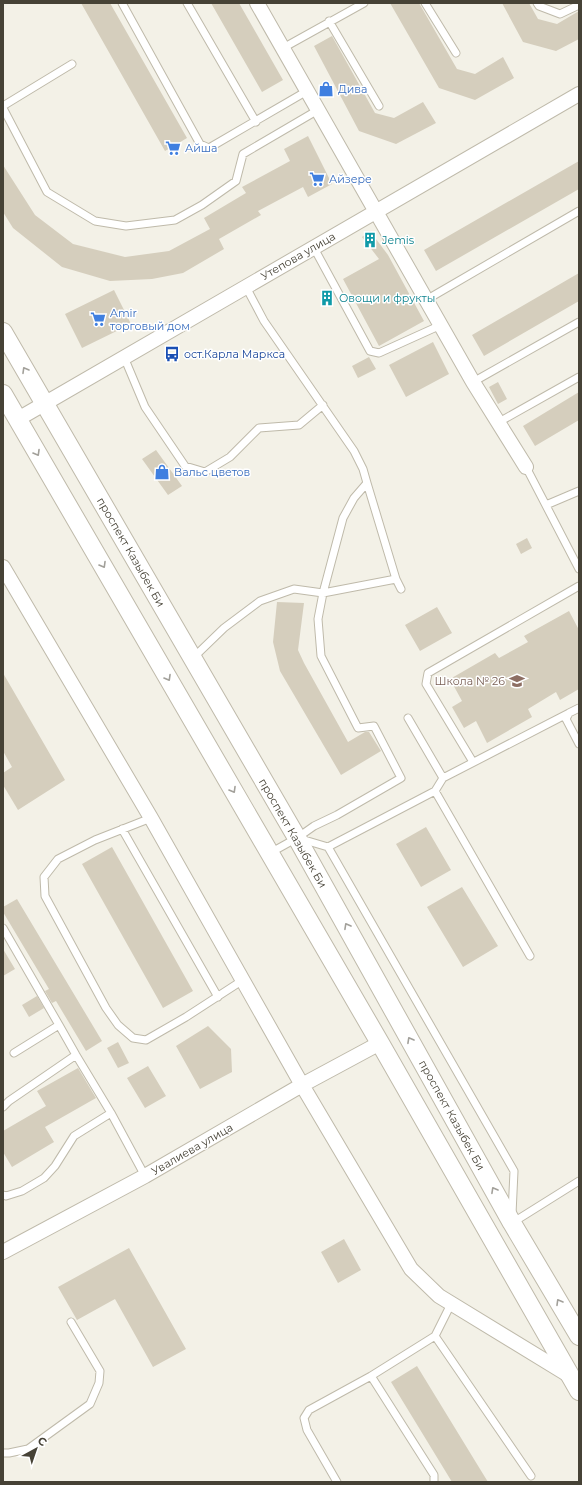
<svg xmlns="http://www.w3.org/2000/svg" width="582" height="1485" font-family="Montserrat,sans-serif">
  <style>
    .building { fill: #d5cebd }
    .lines { fill: none; stroke-linecap: round; stroke-linejoin: round }
    .service-casing { stroke: #bfbaaa; stroke-width: 9 }
    .minor-casing { stroke: #bfbaaa; stroke-width: 16 }
    .tertiary-casing { stroke: #bfbaaa; stroke-width: 20 }
    .service { stroke: #fff; stroke-width: 7 }
    .minor { stroke: #fff; stroke-width: 14 }
    .tertiary { stroke: #fff; stroke-width: 18 }
    .oneway { stroke: #a2a09a }
    .labels { text-anchor: middle; stroke-width: 3; stroke-linejoin: round; paint-order: stroke }
    .shop-label { font-size: 11px; fill: #366cbe; stroke: #fff; text-anchor: start }
    .culture-label { font-size: 11px; fill: #0d838f; stroke: #fff; text-anchor: start }
    .street-label { font-size: 11px; fill: #464236; stroke: #fff }
    .transit-label { font-size: 11px; fill: #164399; stroke: #fff; text-anchor: start }
    .education-label { font-size: 11px; fill: #785e54; stroke: #fff; text-anchor: end }
  </style>
  <rect width="100%" height="100%" fill="#f3f1e7"/>
  <!-- building -->
  <path class="building" d="M81,3H110L187,138L165,151Z
    M211,3H239L283,80L262,92Z
    M390,3H419L457,69L475,74L503,57L514,78L475,100L439,88Z
    M502,3H529L538,19L557,24L579,11V39L556,51L523,42Z
    M332,36L375,113L394,118L423,102L436,123L396,144L359,131L314,46Z
    M308,136L332,184L308,197L303,187L258,211L261,215L219,239L224,249L183,273L152,279L110,281L62,267L13,228L3,212V165L35,215L73,244L125,257L169,251L210,229L204,218L246,193L242,187L290,161L284,149Z
    M579,161V189L436,271L424,250Z
    M370,231L388,255L424,321L379,346L343,279L379,259L362,237Z
    M579,273V301L484,356L472,335Z
    M114,290L131,324L82,348L65,314Z
    M433,342L449,374L406,397L389,365Z
    M369,357L376,369L358,378L352,366Z
    M498,382L507,399L498,404L489,387Z
    M579,392V420L535,446L523,426Z
    M156,450L182,486L168,495L142,459Z
    M527,538L532,548L521,554L516,544Z
    M277,602L304,603L298,650L304,663L348,742L365,732H369L381,751L341,775L280,671L273,642Z
    M437,607L452,633L420,651L405,625Z
    M569,611L579,630V689L560,700L556,692L528,709L532,717L487,743L476,721L464,728L452,707L462,701L450,679L495,653L499,658L528,642L524,636Z
    M3,673L65,780L18,810L3,785V773L12,767L3,751Z
    M426,827L451,870L421,887L396,844Z
    M112,847L193,991L163,1008L82,864Z
    M462,887L498,946L463,967L427,907Z
    M17,899L102,1041L86,1051L56,1001L52,1003L45,991L49,989L3,912V907Z
    M3,949L15,969L3,976Z
    M37,996L44,1008L29,1017L22,1005Z
    M208,1026L231,1049L232,1072L200,1089L176,1046Z
    M118,1042L129,1063L118,1068L107,1048Z
    M148,1066L166,1096L145,1108L127,1078Z
    M78,1068L96,1098L45,1127L54,1142L12,1167L3,1152V1131L46,1106L37,1091Z
    M344,1239L361,1270L338,1283L321,1252Z
    M129,1248L186,1349L153,1367L115,1299L77,1320L58,1287Z
    M417,1366L480,1469L488,1482H452L391,1382Z"/>
  <g class="lines">
    <!-- service casing -->
    <g class="service-casing">
      <path id="service" d="M122,3L200,144L209,148L307,91
        M187,3L256,122
        M425,3L456,53
        M537,3L539,6L560,14L579,5
        M329,21L379,106
        M283,48L364,3
        M3,106L72,64
        M3,108L47,192L95,221L126,226L175,220L202,205L236,181L243,154L318,110
        M314,248L370,351L379,353L441,325
        M246,287L264,321L354,451L363,469L367,483L354,498L343,518L323,593L318,619L321,656L358,728L374,726L401,778L337,815L314,826L297,838L270,853
        M426,300L579,211
        M124,357L145,407L185,466L205,472L230,457L259,428L299,425L323,405
        M473,382L579,322
        M499,422L579,377
        M526,467L579,569
        M367,483L396,579L401,589
        M546,505L579,491
        M193,658L224,628L260,601L294,589L323,593L396,579
        M579,708L569,713L566,719L579,744
        M408,718L443,778
        M473,762L426,684L428,673L579,586
        M435,791L530,956
        M151,818L95,840L58,859L44,877L45,896L106,1008L118,1025L133,1038L146,1040L186,1017L243,980
        M122,829L218,997
        M301,839L328,847L514,1171L512,1214
        M328,847L435,791L443,778L569,713
        M3,928L59,1025
        M14,1053L59,1025L76,1055L111,1113L145,1176
        M3,1107L9,1101L76,1055
        M3,1195L6,1196L22,1191L44,1178L55,1166L74,1136L111,1113
        M512,1223L579,1181
        M435,1336L531,1476
        M3,1453H9L28,1449L90,1404L99,1383L100,1371L71,1322
        M337,1482L307,1430L304,1418L309,1410L371,1376
        M434,1482V1475L371,1376L435,1336L451,1304"/>
    </g>
    <!-- minor casing -->
    <g class="minor-casing">
      <path id="minor" d="M257,3L473,382L526,467
        M18,419L579,94
        M3,567L151,818L302,1085L411,1269L439,1296L570,1376
        M3,1252L145,1176L302,1085L380,1043"/>
    </g>
    <!-- tertiary casing -->
    <g class="tertiary-casing">
      <path id="tertiary" d="M3,332L297,838L512,1223L579,1336
        M3,394L380,1043L579,1391"/>
    </g>
    <!-- service -->
    <use href="#service" class="service"/>
    <!-- minor -->
    <use href="#minor" class="minor"/>
    <!-- tertiary -->
    <use href="#tertiary" class="tertiary"/>
  </g>
  <!-- one-way arrows -->
  <defs><path id="oneway-chevron" d="M-2-3.5L2.5 0L-2 3.5" fill="none" stroke-width="1.6" stroke-linecap="round" stroke-linejoin="round"/></defs>
  <g class="oneway">
    <use href="#oneway-chevron" transform="translate(25 370) rotate(-120)"/>
    <use href="#oneway-chevron" transform="translate(37 453) rotate(60)"/>
    <use href="#oneway-chevron" transform="translate(103 565) rotate(60)"/>
    <use href="#oneway-chevron" transform="translate(168 678) rotate(60)"/>
    <use href="#oneway-chevron" transform="translate(233 790) rotate(60)"/>
    <use href="#oneway-chevron" transform="translate(347 926) rotate(-119)"/>
    <use href="#oneway-chevron" transform="translate(410 1040) rotate(-119)"/>
    <use href="#oneway-chevron" transform="translate(494 1190) rotate(-119)"/>
    <use href="#oneway-chevron" transform="translate(559 1302) rotate(-120)"/>
  </g>
  <!-- icons -->
  <defs>
    <g id="shop-bare" transform="scale(1.2)"><path d="M-5-2.5h2.3a2.7 3.5 0 0 1 5.4 0H5L5.5 6h-11ZM-1.5-2.5h3a1.5 2.3 0 0 0-3 0Z" fill="#3f7fe0" stroke="#fff" stroke-width="2.5" paint-order="stroke"/></g>
    <g id="supermarket-bare" transform="scale(1.2)"><path d="M-6-5.5h2.5l.6 2H6L4.5 2H-2.5L-4.4-4H-6ZM-1.5 3.2a1.3 1.3 0 1 0 .1 0ZM3 3.2a1.3 1.3 0 1 0 .1 0Z" fill="#3f7fe0" stroke="#fff" stroke-width="2.5" paint-order="stroke"/></g>
    <g id="building-bare" transform="scale(1.2)"><path d="M-4-6H4V6H1V3H-1V6H-4ZM-2.5-4.3h1.7v1.8h-1.7ZM.8-4.3h1.7v1.8H.8ZM-2.5-1h1.7V.8h-1.7ZM.8-1h1.7V.8H.8Z" fill="#0f9aa8" stroke="#fff" stroke-width="2.5" paint-order="stroke"/></g>
    <g id="bus-bare" transform="scale(1.2)"><path d="M-5-6H5V4H4V6H2V4H-2V6H-4V4H-5ZM-3.5-4V0h7V-4ZM-3.5 1.2v1.5H-2V1.2ZM2 1.2v1.5H3.5V1.2Z" fill="#1a4fb4" stroke="#fff" stroke-width="2.5" paint-order="stroke"/></g>
    <g id="school-bare" transform="scale(1.2)"><path d="M0-5L7-2L0 1L-7-2ZM-4 1L0 2.5L4 1V4Q0 6-4 4Z" fill="#8d6e63" stroke="#fff" stroke-width="2.5" paint-order="stroke"/></g>
  </defs>
  <g fill-rule="evenodd">
    <use href="#shop-bare" x="326" y="89"/>
    <use href="#supermarket-bare" x="173" y="148"/>
    <use href="#supermarket-bare" x="317" y="179"/>
    <use href="#building-bare" x="370" y="240"/>
    <use href="#building-bare" x="327" y="298"/>
    <use href="#supermarket-bare" x="98" y="319"/>
    <use href="#bus-bare" x="172" y="354"/>
    <use href="#shop-bare" x="162" y="472"/>
    <use href="#school-bare" x="517" y="681"/>
  </g>
  <g class="labels">
    <!-- shop labels -->
    <g class="shop-label">
      <text x="338" y="93">Дива</text>
      <text x="185" y="152">Айша</text>
      <text x="329" y="183">Айзере</text>
      <text x="110" y="317">Amir<tspan x="110" dy="13">торговый дом</tspan></text>
      <text x="174" y="476">Вальс цветов</text>
    </g>
    <!-- culture labels -->
    <g class="culture-label">
      <text x="382" y="244">Jemis</text>
      <text x="339" y="302">Овощи и фрукты</text>
    </g>
    <!-- street labels -->
    <g class="street-label">
      <text transform="translate(298 256) rotate(-30)" y="4">Утепова улица</text>
      <text transform="translate(131 552) rotate(60)" y="4">проспект Казыбек Би</text>
      <text transform="translate(293 833) rotate(60)" y="4">проспект Казыбек Би</text>
      <text transform="translate(452 1115) rotate(61)" y="4">проспект Казыбек Би</text>
      <text transform="translate(192 1149) rotate(-30)" y="4">Увалиева улица</text>
    </g>
    <!-- transit labels -->
    <g class="transit-label">
      <text x="184" y="358">ост.Карла Маркса</text>
    </g>
    <!-- education labels -->
    <g class="education-label">
      <text x="505" y="685">Школа № 26</text>
    </g>
  </g>
  <!-- border -->
  <rect width="582" height="1485" fill="none" stroke="#464236" stroke-width="8"/>
  <!-- north arrow -->
  <g transform="translate(36 1449) rotate(40)" stroke="#ffffff" stroke-width="3" paint-order="stroke">
  <path d="M0-3L7 15L0 10L-7 15Z" fill="#464236"/>
  <text y="-6" font-size="11" font-weight="bold" text-anchor="middle" fill="#464236">С</text>
  </g>
</svg>
